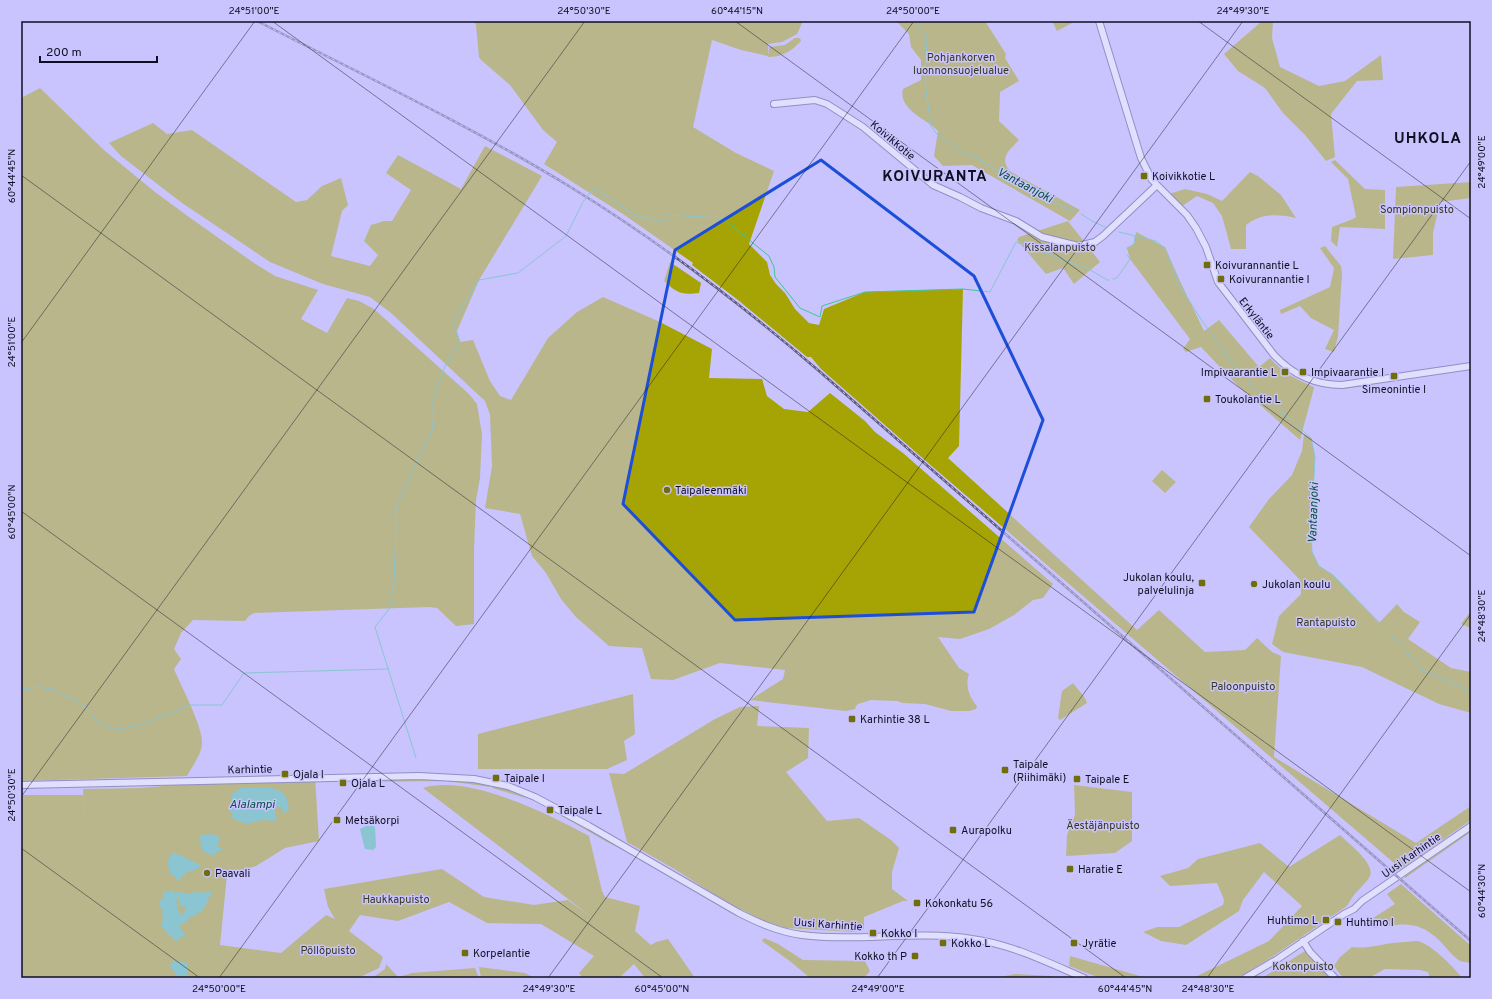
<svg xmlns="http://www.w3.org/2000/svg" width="1492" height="999" font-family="Overpass,sans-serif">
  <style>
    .green { fill: #a6a404 }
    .water { fill: #3fc59c; fill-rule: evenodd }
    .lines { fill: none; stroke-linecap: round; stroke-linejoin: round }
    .stream { stroke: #3fc59c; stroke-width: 1 }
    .secondary-casing { stroke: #524c7d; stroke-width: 8 }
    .secondary { stroke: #fff; stroke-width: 6 }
    .rail-casing { stroke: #5f5b7f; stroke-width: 2.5 }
    .rail { stroke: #c9c4fd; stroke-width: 1; stroke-dasharray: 3; stroke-linecap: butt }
    .marked { fill: none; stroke: #1d4ed8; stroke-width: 3; stroke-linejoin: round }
    .ticks { fill: none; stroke: #110e22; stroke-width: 1; stroke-opacity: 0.45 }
    .poi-dot { fill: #6f6d0e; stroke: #c9c4fd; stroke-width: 1.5 }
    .labels { text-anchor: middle; stroke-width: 3; stroke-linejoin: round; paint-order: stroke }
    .park-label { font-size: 11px; fill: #36361e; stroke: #c9c4fd }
    .street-label { font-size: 11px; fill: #110e22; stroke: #c9c4fd }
    .poi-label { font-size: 11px; fill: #110e22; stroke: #c9c4fd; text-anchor: start }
    .water-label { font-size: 12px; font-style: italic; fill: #04523e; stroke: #c9c4fd }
    .district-label { font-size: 15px; font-weight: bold; letter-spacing: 1px; fill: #110e22; stroke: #c9c4fd }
    .neatline { fill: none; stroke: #110e22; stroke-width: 1.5 }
    .ticks-label { font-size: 10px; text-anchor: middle; fill: #110e22 }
  </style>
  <rect width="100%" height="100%" fill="#c9c4fd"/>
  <!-- green -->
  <path class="green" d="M474,21H803L797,34L782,42L768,44V56L741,50L712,40L693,127L736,153L774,171L749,244L767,262L770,275L776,284L785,293L795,309L809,323L819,325L824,309L865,292L963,289L959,446L948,458L1137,630L1159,610L1205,652L1245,650L1257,638L1272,652L1281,656L1274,757L1416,843L1471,806V820L1401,869L927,462L821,369L811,357H807L738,300L692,265L693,263L623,214L544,164L557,142L543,130L510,85L481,60L479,57L476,25Z
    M896,21H985L1006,54L1005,58L1019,81L1000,92L999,121L1019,140C1009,151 998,158 1011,172L1080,210L1070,221L972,165L943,166L934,156L938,131C927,119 898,110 903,89L921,80V60L911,47L909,34Z
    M1052,21H1076L1057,31Z
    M1262,21H1273L1272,38L1280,67L1319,86L1345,81L1381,55L1383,80L1357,81L1331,114L1335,157L1326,161L1305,135L1283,113L1265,88L1238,71L1224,54Z
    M795,38H800L801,41C792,51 782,57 768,57L769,47L785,45Z
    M40,88L105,151L155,192L189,217L254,263L275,276L318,290L301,319L327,333L347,298L359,301L374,309L469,394L477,404L482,434L480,478L476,500L474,549V624L456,626L437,608L429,607L254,613L249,616L245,621L193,620L181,633L174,649L181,659L174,669C181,686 202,725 202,742C202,755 192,766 187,776L21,781V98Z
    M153,123L167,134L192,130L296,202L307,200L322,186L341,178L348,205L342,211L331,256L370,266L378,255L364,241L371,225L384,221H392L411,190L386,173L398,155L461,189L485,146L542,176L479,280L457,331L460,342L473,340L490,381L500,396L511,400L548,338L577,312L603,297L658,321L712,349L709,378L762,379L767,396L784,409L808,412L830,393L865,421L875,432L903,453L1053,584L1043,598L1033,600L1014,615L989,629L960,639L938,637L959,668L969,674C965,685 969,697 977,706L976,709L969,711H951L925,704L903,703L897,701L871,700L858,704L856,706L855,709L846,711L750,700L783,679L785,670L720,663L673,680L651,679L642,648L609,646L576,617L561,599L546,573L532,556L520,514L485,508L492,466L490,415L485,401L391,313L370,297L323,284L270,262L182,203L121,156L109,143Z
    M1335,160L1365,189L1385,190V229L1340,227L1337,247L1331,241L1332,227L1353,219L1356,217L1348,179L1331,162Z
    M1250,172L1258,176L1281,195L1296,218C1278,214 1262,213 1246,225V249H1231L1222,216L1213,203L1197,196L1179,208L1169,194L1185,189L1207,194L1222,201Z
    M1471,182V198L1440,202L1433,233V255L1393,259L1396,187Z
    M1068,221L1100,262L1074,284L1063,268L1046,274L1017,240L1019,237Z
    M1136,232L1165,247L1180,281L1204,331L1219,320L1259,367L1270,358C1282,372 1297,380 1314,387V388L1300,440L1237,385L1201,347L1186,352L1183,349L1190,339L1130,259L1127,248L1134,244Z
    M1325,246L1341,266L1342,274L1338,336L1334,352L1325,349L1334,330L1311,318L1300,306L1281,314L1280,310L1330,287L1334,268L1320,248Z
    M670,262L701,283L699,293C681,295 677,293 664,281Z
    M1373,383V385L1342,389L1324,387L1326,386Z
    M1304,434L1311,438L1315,457L1311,530L1312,552L1319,566L1333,575L1379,623L1397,604L1404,612L1420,622L1408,639L1451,668L1471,672V713L1439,704L1362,667L1283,652L1272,644L1279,616L1301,594L1300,580L1249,527L1269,499L1292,475L1302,451Z
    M1162,470L1176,482L1165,493L1152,481Z
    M1470,612H1471V628L1461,624Z
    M1073,683L1085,698L1087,703L1060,720L1058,718L1062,691Z
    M633,694L635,734L624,741L627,760L607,769H478V734Z
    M759,706L757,726L809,728L808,758L786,772L827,821L859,818L891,840L899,848L892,872V889L908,901H903L864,917V929L854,932L786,928L764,921L723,900L676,870L627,842L609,773L624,774L715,719L740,707Z
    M315,777L319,841L285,848L256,866L227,875L220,945L281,953L326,915L335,919L328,907L324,889L442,869L484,897L534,905L568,900L593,918L423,788C469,774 548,814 589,836L602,891L605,897L640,906L635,931L651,945L656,942L668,939L695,978H645L634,964L619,978H583L579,973L594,956L541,924L487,923L449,902L398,921L360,915L349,931L383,957L379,968L358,978H21V795H83L84,835L83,789L140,788L244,779Z
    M445,778L491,784L490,787L447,781L346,782Z
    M494,784L528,796L526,798L492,788Z
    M1074,785L1132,792V841L1115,853L1066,856L1067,835L1075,815Z
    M553,810L561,812L636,856L607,842L553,811Z
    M1471,828V832L1405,878L1403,876Z
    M1340,835C1349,844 1375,863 1370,876C1366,884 1357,890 1352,898C1350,900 1349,903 1347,906L1266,961L1237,978H1193L1269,941L1302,906L1264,872L1243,900L1239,911L1186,945L1161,941L1143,932L1157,927H1179L1223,905L1224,900L1217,883L1170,886L1160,876L1188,868L1198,859L1260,843L1289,867Z
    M1401,884L1471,946V964C1467,961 1463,963 1460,961C1452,956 1446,947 1440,941C1417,919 1402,924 1374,928L1370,920L1395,904L1387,894Z
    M764,938L778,944L803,960L865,961L870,971L864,978H810L791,962L762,941Z
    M1417,941C1430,943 1454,967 1462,978H1430L1428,972L1420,970L1385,969L1369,978H1343L1334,966L1340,957L1352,947C1366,949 1378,945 1392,943C1401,942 1409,942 1417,941Z
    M1305,951L1331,978H1262Z
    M1070,956L1147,978H1100L1069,966Z
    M386,964L398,977L412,973L475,968L479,978H372L385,969Z
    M479,967L525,973L535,978H481Z
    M1015,974L1051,976L1054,978H995Z"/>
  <!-- water -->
  <path class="water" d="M268,787C283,791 286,792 289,808L283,815L282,807H276L274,809L277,820C272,822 270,820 265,820C259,820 255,822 250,823C246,825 234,819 230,817L233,816L231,811H229V808L232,806V794L240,788Z
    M366,826H373L375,827L376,847L373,850L365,849L364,846L360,829Z
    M209,834L219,836L218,847L224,849L219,851H216L215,855C203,855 200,848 200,837L201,835Z
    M171,853H175L201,865L196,870L186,872L185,876L183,875L180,878L182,880L179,881L175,877L176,875L173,876L170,874L169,867L167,865Z
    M170,889L175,893C180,890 182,893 187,894C191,894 194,892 197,892C202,893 206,892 211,892V894C208,899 207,905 203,909C198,916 189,915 185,923H181L180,925L182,932L186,935H183L182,938L178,939L177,941L174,940L171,935H168L165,929L162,928V921L163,919L162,910L159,904L160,900H163L164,898L163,896V891L169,892ZM179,898L180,906L185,907L187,908L183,912V915H181L178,910L176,899Z
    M172,961L188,963L187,978H179L170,967Z"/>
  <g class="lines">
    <!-- stream -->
    <path class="stream" d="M915,21L919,24L927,36L925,84L931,126L936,133L960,151L982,161L1048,199L1073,211
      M1081,214L1092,221L1107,228
      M1119,232L1156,241L1161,245L1167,252L1179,285L1202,321L1233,364L1242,375
      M1127,248L1134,244L1135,236
      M1113,279L1117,278L1130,259L1127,255
      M1248,382L1311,438L1315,457L1311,530L1312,552L1319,566L1333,575L1389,632L1422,670L1471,691
      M21,689L39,687L52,689L61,695L74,699L84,706L96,720L103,725L121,729L149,722L190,705H222L244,673L388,669
      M416,758L375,627L389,609L394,584L396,524L395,514L398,501L432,431L434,412L431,405L445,366L460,342L453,322L479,280L518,273L566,236L583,202L594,188L637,216L664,222L666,215L722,218L769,256L774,267L775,277L800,308L820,317L822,306L865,292L963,289L990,292L1016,242L1089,269L1107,280H1109"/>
    <!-- secondary casing -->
    <g class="secondary-casing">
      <path id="secondary" d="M1099,21L1141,158L1152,180L1187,215L1196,228L1206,247L1218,282L1274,355C1293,375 1314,385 1342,385L1471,366
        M774,104L815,100L827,104L863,127L933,185L960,197L981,208L1016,221L1042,237L1078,246L1095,242L1103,236L1157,185
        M21,785L419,776L474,779L508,786L535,797L589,826L739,913C759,923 779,932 802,935C858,942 916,930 972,939C1011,944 1049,963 1084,978
        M1303,941L1310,952L1335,978
        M1245,978L1276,960L1344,914L1354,909L1362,901L1471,826"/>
    </g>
    <!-- secondary -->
    <use href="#secondary" class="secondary"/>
    <!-- rail casing -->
    <g class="rail-casing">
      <path id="rail" d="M257,21C363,75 471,126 572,188C660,242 741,304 819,371L1471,941"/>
    </g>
    <!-- rail -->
    <use href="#rail" class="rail"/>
  </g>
  <!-- marked area -->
  <path d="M0 0H1492V999H0ZM821,160L974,276L1043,420L974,612L735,620L623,504L675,250Z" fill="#c9c4fd" fill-opacity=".55" fill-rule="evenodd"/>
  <path class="marked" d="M821,160L974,276L1043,420L974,612L735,620L623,504L675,250Z"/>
  <!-- ticks -->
  <path class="ticks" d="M272,21L1471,892M735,21L1471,556M1198,21L1471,219M21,175L1126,978M21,343L255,21M21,511L663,978M21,797L585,21M21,848L200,978M219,978L914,21M548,978L1243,21M877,978L1471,161M1207,978L1471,614"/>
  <!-- markers -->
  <g class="poi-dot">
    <rect x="1140" y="172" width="8" height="8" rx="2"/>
    <rect x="1203" y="261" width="8" height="8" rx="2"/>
    <rect x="1217" y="275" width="8" height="8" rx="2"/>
    <rect x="1281" y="368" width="8" height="8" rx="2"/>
    <rect x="1299" y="368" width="8" height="8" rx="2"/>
    <rect x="1390" y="372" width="8" height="8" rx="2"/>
    <rect x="1203" y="395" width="8" height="8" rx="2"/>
    <circle cx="667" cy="490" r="4"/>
    <rect x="1198" y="579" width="8" height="8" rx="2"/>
    <circle cx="1254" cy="584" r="4"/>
    <rect x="848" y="715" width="8" height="8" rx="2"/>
    <rect x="1001" y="766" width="8" height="8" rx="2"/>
    <rect x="281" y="770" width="8" height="8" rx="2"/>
    <rect x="492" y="774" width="8" height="8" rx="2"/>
    <rect x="1073" y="775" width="8" height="8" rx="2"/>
    <rect x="339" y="779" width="8" height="8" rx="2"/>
    <rect x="546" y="806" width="8" height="8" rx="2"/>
    <rect x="333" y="816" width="8" height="8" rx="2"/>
    <rect x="949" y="826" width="8" height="8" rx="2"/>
    <rect x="1066" y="865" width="8" height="8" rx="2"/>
    <circle cx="207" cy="873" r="4"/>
    <rect x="913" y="899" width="8" height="8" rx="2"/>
    <rect x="1322" y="916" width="8" height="8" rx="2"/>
    <rect x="1334" y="918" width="8" height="8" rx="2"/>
    <rect x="869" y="929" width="8" height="8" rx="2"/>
    <rect x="939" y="939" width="8" height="8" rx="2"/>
    <rect x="1070" y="939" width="8" height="8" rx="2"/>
    <rect x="461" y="949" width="8" height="8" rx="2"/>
    <rect x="911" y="952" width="8" height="8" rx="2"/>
  </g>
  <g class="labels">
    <!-- park labels -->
    <g class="park-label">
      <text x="961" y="61">Pohjankorven<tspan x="961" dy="13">luonnonsuojelualue</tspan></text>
      <text x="1417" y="213">Sompionpuisto</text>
      <text x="1060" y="251">Kissalanpuisto</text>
      <text x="1326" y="626">Rantapuisto</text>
      <text x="1243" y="690">Paloonpuisto</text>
      <text x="1103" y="829">Äestäjänpuisto</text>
      <text x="396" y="903">Haukkapuisto</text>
      <text x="328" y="954">Pöllöpuisto</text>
      <text x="1303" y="970">Kokonpuisto</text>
    </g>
    <!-- street labels -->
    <g class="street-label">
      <text transform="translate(893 140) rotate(40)" y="4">Koivikkotie</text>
      <text transform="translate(1257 318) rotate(52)" y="4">Erkyläntie</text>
      <text transform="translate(250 769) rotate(-1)" y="4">Karhintie</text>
      <text transform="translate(1411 855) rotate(-35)" y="4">Uusi Karhintie</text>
      <text transform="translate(828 924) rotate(4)" y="4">Uusi Karhintie</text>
    </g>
    <!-- poi labels -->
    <g class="poi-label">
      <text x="1152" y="180">Koivikkotie L</text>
      <text x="1215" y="269">Koivurannantie L</text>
      <text x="1229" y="283">Koivurannantie I</text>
      <text x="1277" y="376" text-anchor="end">Impivaarantie L</text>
      <text x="1311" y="376">Impivaarantie I</text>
      <text x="1394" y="393" text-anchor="middle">Simeonintie I</text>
      <text x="1215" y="403">Toukolantie L</text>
      <text x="675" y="494">Taipaleenmäki</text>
      <text x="1194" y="581" text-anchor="end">Jukolan koulu,<tspan x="1194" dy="13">palvelulinja</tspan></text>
      <text x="1262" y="588">Jukolan koulu</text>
      <text x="860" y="723">Karhintie 38 L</text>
      <text x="1013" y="768">Taipale<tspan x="1013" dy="13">(Riihimäki)</tspan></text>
      <text x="293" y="778">Ojala I</text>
      <text x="504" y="782">Taipale I</text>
      <text x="1085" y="783">Taipale E</text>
      <text x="351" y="787">Ojala L</text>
      <text x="558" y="814">Taipale L</text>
      <text x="345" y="824">Metsäkorpi</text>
      <text x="961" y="834">Aurapolku</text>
      <text x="1078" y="873">Haratie E</text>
      <text x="215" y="877">Paavali</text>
      <text x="925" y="907">Kokonkatu 56</text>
      <text x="1318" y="924" text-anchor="end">Huhtimo L</text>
      <text x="1346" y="926">Huhtimo I</text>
      <text x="881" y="937">Kokko I</text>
      <text x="951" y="947">Kokko L</text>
      <text x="1082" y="947">Jyrätie</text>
      <text x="473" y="957">Korpelantie</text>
      <text x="907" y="960" text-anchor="end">Kokko th P</text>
    </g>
    <!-- water labels -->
    <g class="water-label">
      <text transform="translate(1025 185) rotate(28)" y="4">Vantaanjoki</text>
      <text transform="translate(1313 513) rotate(-88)" y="4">Vantaanjoki</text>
      <text x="252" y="808">Alalampi</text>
    </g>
    <!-- district labels -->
    <g class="district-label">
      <text x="1428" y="143">UHKOLA</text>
      <text x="935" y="181">KOIVURANTA</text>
    </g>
  </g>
  <!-- border -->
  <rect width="1492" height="999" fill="none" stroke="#c9c4fd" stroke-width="44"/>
  <!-- scale -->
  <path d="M40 56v6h117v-6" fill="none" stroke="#110e22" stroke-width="2"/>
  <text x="46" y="56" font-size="12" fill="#110e22" stroke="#c9c4fd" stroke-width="3" paint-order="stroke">200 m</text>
  <rect x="22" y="22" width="1448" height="955" class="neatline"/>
  <g class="ticks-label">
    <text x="254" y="14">24°51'00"E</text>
    <text x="584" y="14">24°50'30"E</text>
    <text x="737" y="14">60°44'15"N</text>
    <text x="913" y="14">24°50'00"E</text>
    <text x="1243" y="14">24°49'30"E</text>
    <text transform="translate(1481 162) rotate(-90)" y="4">24°49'00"E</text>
    <text transform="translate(11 176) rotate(-90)" y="4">60°44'45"N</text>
    <text transform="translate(11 342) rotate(-90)" y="4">24°51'00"E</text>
    <text transform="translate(11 512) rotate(-90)" y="4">60°45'00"N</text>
    <text transform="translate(1481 616) rotate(-90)" y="4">24°48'30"E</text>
    <text transform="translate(11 795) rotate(-90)" y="4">24°50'30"E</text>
    <text transform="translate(1481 891) rotate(-90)" y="4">60°44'30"N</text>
    <text x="219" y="992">24°50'00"E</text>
    <text x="549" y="992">24°49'30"E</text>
    <text x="662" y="992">60°45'00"N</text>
    <text x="878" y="992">24°49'00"E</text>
    <text x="1125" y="992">60°44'45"N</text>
    <text x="1208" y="992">24°48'30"E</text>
  </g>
</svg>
